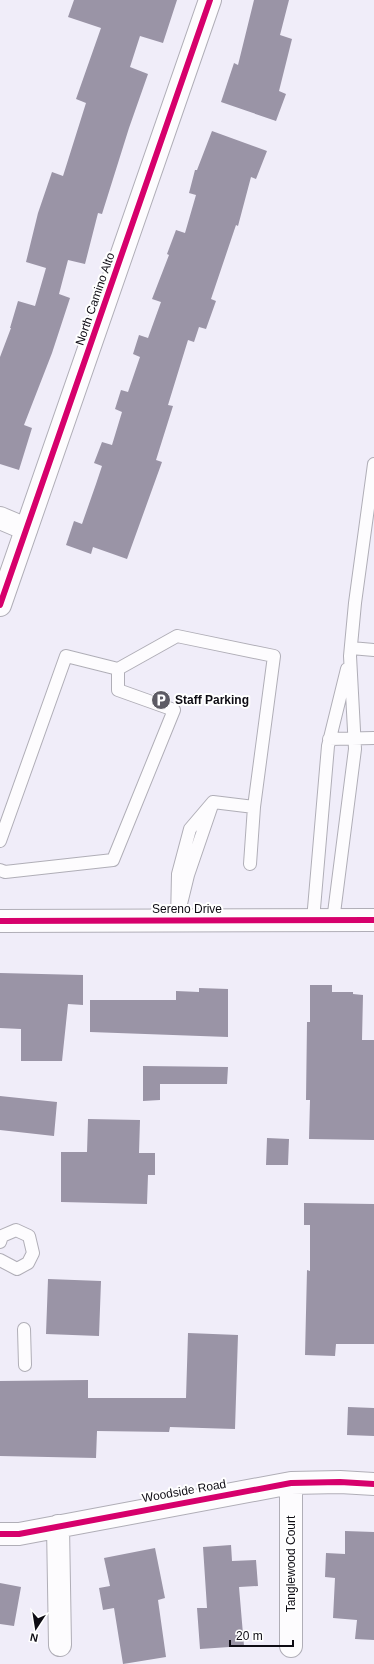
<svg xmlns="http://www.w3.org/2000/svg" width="374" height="1664" font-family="Arial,sans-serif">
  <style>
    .building { fill: #9a94a6 }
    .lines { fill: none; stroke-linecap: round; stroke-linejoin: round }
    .service-casing { stroke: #b0aeb7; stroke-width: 14 }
    .minor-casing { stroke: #b0aeb7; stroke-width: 24 }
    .tertiary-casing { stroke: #b0aeb7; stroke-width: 24 }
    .service { stroke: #fdfcfe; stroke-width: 12 }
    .minor { stroke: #fdfcfe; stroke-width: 22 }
    .tertiary { stroke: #fdfcfe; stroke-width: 22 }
    .cycleway-casing { stroke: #fff; stroke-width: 8 }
    .cycleway { stroke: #d6006c; stroke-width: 6 }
    .labels { text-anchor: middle; stroke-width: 4; stroke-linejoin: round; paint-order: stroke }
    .street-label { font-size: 12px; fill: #0e0c14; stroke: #fff }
    .poi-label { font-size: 12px; font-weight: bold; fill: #0e0c14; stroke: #fff; text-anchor: start }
  </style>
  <rect width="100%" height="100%" fill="#f0edf9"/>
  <!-- building -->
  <path class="building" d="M74,0H177L163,43L140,36L130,67L148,74L129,128L102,214L98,213L85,264L68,260L59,294L70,298L52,353L24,425L32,428L19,470L0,464V357L11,328H10L18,301L35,306L46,268L26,262L38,213L52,172L63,176L86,103L76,99L101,28L68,17Z
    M254,0H289L280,35L292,39L279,91L286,94L276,121L221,102L234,63L238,65Z
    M212,131L267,151L256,179L251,177L238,226L236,225L211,299L216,301L206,329L199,327L194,342L188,340L168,405L173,406L156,460L162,462L127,559L93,547L91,554L66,545L74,521L82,524L96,484L102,466L94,463L102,442L112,445L122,412L115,409L121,390L128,392L140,357L133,354L139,335L148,338L161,302L152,299L169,255L167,254L176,230L185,233L196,195L189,193L195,170H197Z
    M0,973L83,975V1005L68,1004L62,1061H21V1029L0,1028Z
    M310,985H332V992H353V994L363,995L362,1040H374V1140L309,1139L310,1100H306L307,1022H310Z
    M199,988L228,989V1037L90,1032V1000H176V991L199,992Z
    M143,1066L228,1067L227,1084H160V1100L143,1101Z
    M0,1096L57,1102L54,1136L0,1130Z
    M88,1119L140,1120L139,1153H155V1175H148L147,1204L61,1202V1152H87Z
    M267,1138L289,1139L288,1165H266Z
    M304,1203L374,1204V1344H336L335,1356L305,1355L307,1270L310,1271V1225H304Z
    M48,1279L101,1281L99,1336L46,1334Z
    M188,1333L238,1335L235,1429L170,1427L169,1432L97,1431L96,1458L0,1456V1381L88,1380V1398H186Z
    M348,1407L374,1408V1436L347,1435Z
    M345,1531L374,1532V1640L355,1639L357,1620L333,1618L335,1578L325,1577L326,1553L345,1554Z
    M231,1545L232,1561L256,1560L258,1586L239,1587L244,1646L200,1649L197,1608H207L203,1547Z
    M155,1548L165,1598L158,1600L166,1657L123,1664L114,1608L103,1610L99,1588L110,1586L104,1558Z
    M0,1583L21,1587L14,1626L0,1624Z"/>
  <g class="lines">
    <!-- service casing -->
    <g class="service-casing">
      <path id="service" d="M351,648L374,650
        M329,739L374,738
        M213,802L188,875L177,920L178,874L190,829Z
        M213,802L254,807
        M0,841L66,656L118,669L177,636L274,656L254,807L250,864
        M0,870L5,872L113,860L174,710L118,690V669
        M313,920L328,746L347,669
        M333,921L355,749L350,656L355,603L374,464
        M0,1242L2,1236L16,1230L29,1236L33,1253L28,1263L17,1269L0,1260
        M24,1329L25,1365"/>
    </g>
    <!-- minor casing -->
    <g class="minor-casing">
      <path id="minor" d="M0,518L26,529
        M58,1526L60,1645
        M0,1534H19L291,1483L340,1482L374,1484
        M291,1646V1483"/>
    </g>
    <!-- tertiary casing -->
    <g class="tertiary-casing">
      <path id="tertiary" d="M0,605L210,0
        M0,921L374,920"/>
    </g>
    <!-- service -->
    <use href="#service" class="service"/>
    <!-- minor -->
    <use href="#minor" class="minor"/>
    <!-- tertiary -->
    <use href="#tertiary" class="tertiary"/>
    <!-- cycleway casing -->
    <g class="cycleway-casing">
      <path id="cycleway" d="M0,605L210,0
        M0,921L374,920
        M0,1534H19L291,1483L340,1482L374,1484"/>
    </g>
    <!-- cycleway -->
    <use href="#cycleway" class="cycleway"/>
  </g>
  <!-- icons -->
  <defs>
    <g id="parking-disc" transform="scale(1)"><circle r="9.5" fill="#5d5b64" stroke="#fff"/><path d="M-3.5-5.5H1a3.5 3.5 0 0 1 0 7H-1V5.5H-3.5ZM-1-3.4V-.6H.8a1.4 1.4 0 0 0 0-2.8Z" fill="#fff"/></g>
  </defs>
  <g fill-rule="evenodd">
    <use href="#parking-disc" x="161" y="700"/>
  </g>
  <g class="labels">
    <!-- street labels -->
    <g class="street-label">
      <text transform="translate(95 299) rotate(-71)" y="4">North Camino Alto</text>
      <text x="187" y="913">Sereno Drive</text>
      <text transform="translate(184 1491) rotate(-10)" y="4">Woodside Road</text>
      <text transform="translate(291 1564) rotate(-90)" y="4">Tanglewood Court</text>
    </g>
    <!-- poi labels -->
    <g class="poi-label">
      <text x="175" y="704">Staff Parking</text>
    </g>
  </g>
  <!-- north arrow -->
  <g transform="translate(36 1628) rotate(192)" stroke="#ffffff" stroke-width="3" paint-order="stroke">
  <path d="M0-3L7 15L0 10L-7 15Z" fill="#0e0c14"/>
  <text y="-6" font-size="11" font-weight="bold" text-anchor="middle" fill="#0e0c14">N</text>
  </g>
  <!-- scale -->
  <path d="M230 1640v6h63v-6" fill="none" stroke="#0e0c14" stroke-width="2"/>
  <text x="236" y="1640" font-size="12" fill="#0e0c14" stroke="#ffffff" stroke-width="3" paint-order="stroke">20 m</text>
</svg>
